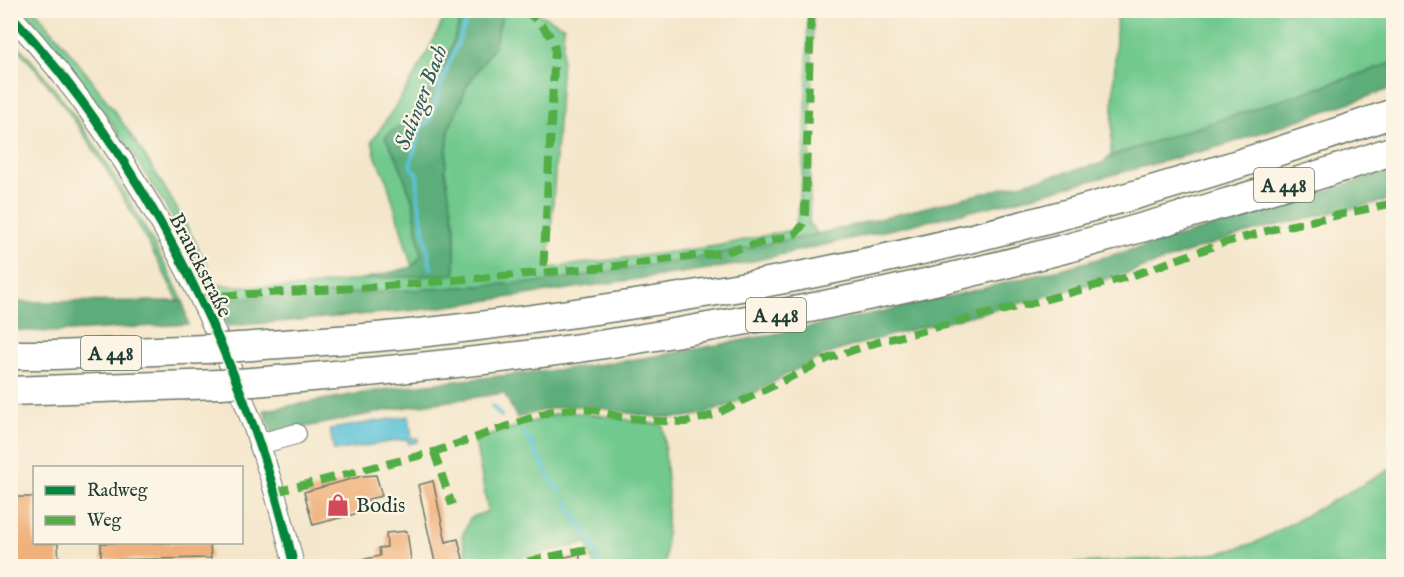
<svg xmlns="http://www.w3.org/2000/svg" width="1404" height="577" font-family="'IM FELL English',serif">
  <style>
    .green { fill: #71c98e; stroke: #488361; stroke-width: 1.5 }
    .forest { fill: #5cad79; stroke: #3e7556; stroke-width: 1.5 }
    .water { fill: #5bc3d8; stroke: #3d8086; stroke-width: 1.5 }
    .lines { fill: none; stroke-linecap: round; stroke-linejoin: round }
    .stream { stroke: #5bc3d8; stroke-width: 4 }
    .building { fill: #f0b07c }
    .minor-casing { stroke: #6a7869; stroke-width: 22 }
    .highway-casing { stroke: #6a7869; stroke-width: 31 }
    .minor { stroke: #fff; stroke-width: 20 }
    .highway { stroke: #fff; stroke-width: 28 }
    .highway-bridge-casing { stroke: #6a7869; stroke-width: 31; stroke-linecap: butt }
    .highway-bridge { stroke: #fff; stroke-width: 28 }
    .quiet { stroke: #52ad45; stroke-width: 8; stroke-dasharray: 15 8; stroke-linecap: butt }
    .cycleway-casing { stroke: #fcf5e5; stroke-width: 13 }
    .cycleway { stroke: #00873e; stroke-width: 9 }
    .labels { text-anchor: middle; stroke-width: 4.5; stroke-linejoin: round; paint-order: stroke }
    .shield { fill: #fcf5e5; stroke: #617469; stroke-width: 1.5 }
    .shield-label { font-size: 20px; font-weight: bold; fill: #1f3d34 }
    .street-label { font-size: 21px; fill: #1f3d34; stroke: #fcf5e5 }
    .poi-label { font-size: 21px; fill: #1f3d34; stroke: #fcf5e5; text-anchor: start }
    .water-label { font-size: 22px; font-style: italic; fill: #2e5e5d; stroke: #fcf5e5 }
  </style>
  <rect width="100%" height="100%" fill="#fcf5e5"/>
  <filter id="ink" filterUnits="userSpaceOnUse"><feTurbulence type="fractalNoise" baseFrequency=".0167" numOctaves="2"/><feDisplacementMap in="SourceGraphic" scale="12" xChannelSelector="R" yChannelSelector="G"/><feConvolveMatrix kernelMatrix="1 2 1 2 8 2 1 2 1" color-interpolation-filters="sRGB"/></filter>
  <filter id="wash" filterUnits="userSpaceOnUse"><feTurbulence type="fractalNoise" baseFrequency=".008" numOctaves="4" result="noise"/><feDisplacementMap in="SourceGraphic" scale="24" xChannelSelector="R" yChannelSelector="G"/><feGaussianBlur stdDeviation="1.35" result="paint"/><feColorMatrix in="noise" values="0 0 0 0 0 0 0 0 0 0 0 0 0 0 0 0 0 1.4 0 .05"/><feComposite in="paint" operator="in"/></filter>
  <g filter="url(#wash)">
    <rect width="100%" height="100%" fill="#f4e6cb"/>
    <!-- green -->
    <path class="green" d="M26,11H36C105,92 172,188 216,285L292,288L364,279L455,274V228L445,171L449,129L468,84L494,47L503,11H533L564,26L549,268L717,246L795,229C808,158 806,83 808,11H813L809,224L818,234L680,261L542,282L365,293L221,299L230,326L227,327C205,282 184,235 157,192C118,128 72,69 26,11Z
      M447,11H463L449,55L418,112L385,137L397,158L413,202L421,256L412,267L385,175L376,158L372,141C401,99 427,58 447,11Z
      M1117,11H1393V63L1111,156Z
      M11,37C82,114 137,207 183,301L179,302C132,210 81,117 11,41Z
      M562,412C596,412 629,421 663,425L668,494L665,566H594L587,543L482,566H470L462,537L470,518L488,511L475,440Z
      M1393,468V566H1063V564L1162,559L1220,553L1255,543Z"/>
    <!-- forest -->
    <path class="forest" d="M463,11H503L494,47L468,84L449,129L445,171L455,228V274L364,279L412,267L421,256L413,202L397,158L385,137L419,112L449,55Z
      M1393,63V88L1225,145L1010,202L736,265L428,309L230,326L221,299L365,293L542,282L680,261L818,234L1103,163L1111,156Z
      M1393,169V199C1347,210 1300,219 1255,231C1215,242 1176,257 1137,270C1106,280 1075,288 1044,297C976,316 907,328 840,350C793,365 754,400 707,413C668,424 632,413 594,407C567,404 542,410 517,418L504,393L394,409L272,434L264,410C308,403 352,394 396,388C490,376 585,369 679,352C921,309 1160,249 1393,169Z
      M183,301L188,324L53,332L11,330V302Z"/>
    <!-- water -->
    <path class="water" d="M409,416L412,439L418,438V442L409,444L407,439L334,451L330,429Z"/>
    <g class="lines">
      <!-- stream -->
      <path class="stream" d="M431,268L418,198L417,174L411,168V161L421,128L430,119L443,79L471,10
        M492,406L501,416
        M523,433L531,442L536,456L542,461L550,479L560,491
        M566,500C572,508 574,515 578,522C587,537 597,549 600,566"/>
    </g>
    <g id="blocks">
      <!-- building -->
      <path class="building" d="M376,475L382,496L368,499L370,510L313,525L304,492L362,476Z
        M433,481L446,542L458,539L465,567H436L418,485Z
        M10,497H34V543H58L59,567H10Z
        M407,531L412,567H351V562L380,556L379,548L387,547L386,533Z
        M101,543H210L211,558L101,560Z
        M579,554L582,567H543V562Z"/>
    </g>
  </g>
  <g filter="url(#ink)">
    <use href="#blocks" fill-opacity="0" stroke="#6a7869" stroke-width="1.5"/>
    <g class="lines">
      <!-- minor casing -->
      <g class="minor-casing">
        <path id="minor" d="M10,14C149,166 248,366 294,566
          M259,444L296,434"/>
      </g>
      <!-- highway casing -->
      <g class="highway-casing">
        <path id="highway" d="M239,347C292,343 346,340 399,335C517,323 635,305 752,285C969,246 1185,185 1394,113
          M10,355H56L206,349
          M253,382C364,373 475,363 586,347C802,315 1016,267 1226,203C1282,186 1338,170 1394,150
          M10,391L220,384"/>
      </g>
      <!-- minor -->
      <use href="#minor" class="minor"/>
      <!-- highway -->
      <use href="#highway" class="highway"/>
      <!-- highway-bridge casing -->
      <g class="highway-bridge-casing">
        <path id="highway-bridge" d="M206,349L239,347
          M220,384L253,382"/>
      </g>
      <!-- highway-bridge -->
      <use href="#highway-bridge" class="highway-bridge"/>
      <!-- quiet -->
      <path class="quiet" d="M524,10C538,21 550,30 555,48L543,274
        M200,299L214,296L374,287L608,267L720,253L791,236C801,231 804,224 805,213L811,10
        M434,452L452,505
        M275,492L434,452L551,411L571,409L595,410L621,417L659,421L685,422L714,415L829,358L878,342L1036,302L1131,276L1223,243L1274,229L1394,203
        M505,566L582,550L586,566"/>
      <!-- cycleway casing -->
      <g class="cycleway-casing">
        <path id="cycleway" d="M10,14C149,166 248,366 294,566"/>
      </g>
      <!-- cycleway -->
      <use href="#cycleway" class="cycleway"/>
    </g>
  </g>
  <!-- icons -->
  <defs>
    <g id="shop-bare" transform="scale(1.8)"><path d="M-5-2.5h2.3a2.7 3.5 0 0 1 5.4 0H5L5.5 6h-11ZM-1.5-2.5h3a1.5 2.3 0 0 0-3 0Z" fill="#d1495b" stroke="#fcf5e5" stroke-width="2.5" paint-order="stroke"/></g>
  </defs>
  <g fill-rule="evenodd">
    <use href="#shop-bare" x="338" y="505"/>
  </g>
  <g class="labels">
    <!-- shield labels -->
    <g class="shield">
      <rect x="1254" y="168" width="60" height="34" rx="4.5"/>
      <rect x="746" y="298" width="60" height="34" rx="4.5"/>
      <rect x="81" y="336" width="60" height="34" rx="4.5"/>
    </g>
    <g class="shield-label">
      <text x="1284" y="192">A 448</text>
      <text x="776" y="322">A 448</text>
      <text x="111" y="360">A 448</text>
    </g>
    <!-- street labels -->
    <g class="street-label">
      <text transform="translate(201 265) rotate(63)" y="7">Brauckstraße</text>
    </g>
    <!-- poi labels -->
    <g class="poi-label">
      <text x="356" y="512">Bodis</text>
    </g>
    <!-- water labels -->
    <g class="water-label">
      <text transform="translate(420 97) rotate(-69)" y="8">Salinger Bach</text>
    </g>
  </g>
  <!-- margin -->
  <rect width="1404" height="577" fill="none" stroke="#fcf5e5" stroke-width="36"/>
  <!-- legend -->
  <rect x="33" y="466" width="210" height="78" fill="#fcf5e5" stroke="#a4ab9e" stroke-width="1.5"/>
  <rect x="45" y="486" width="30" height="9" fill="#00873e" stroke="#a4ab9e" stroke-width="1.5"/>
  <text x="87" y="496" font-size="18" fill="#1f3d34">Radweg</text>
  <rect x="45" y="516" width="30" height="9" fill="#52ad45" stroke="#a4ab9e" stroke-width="1.5"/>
  <text x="87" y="526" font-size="18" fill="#1f3d34">Weg</text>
</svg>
